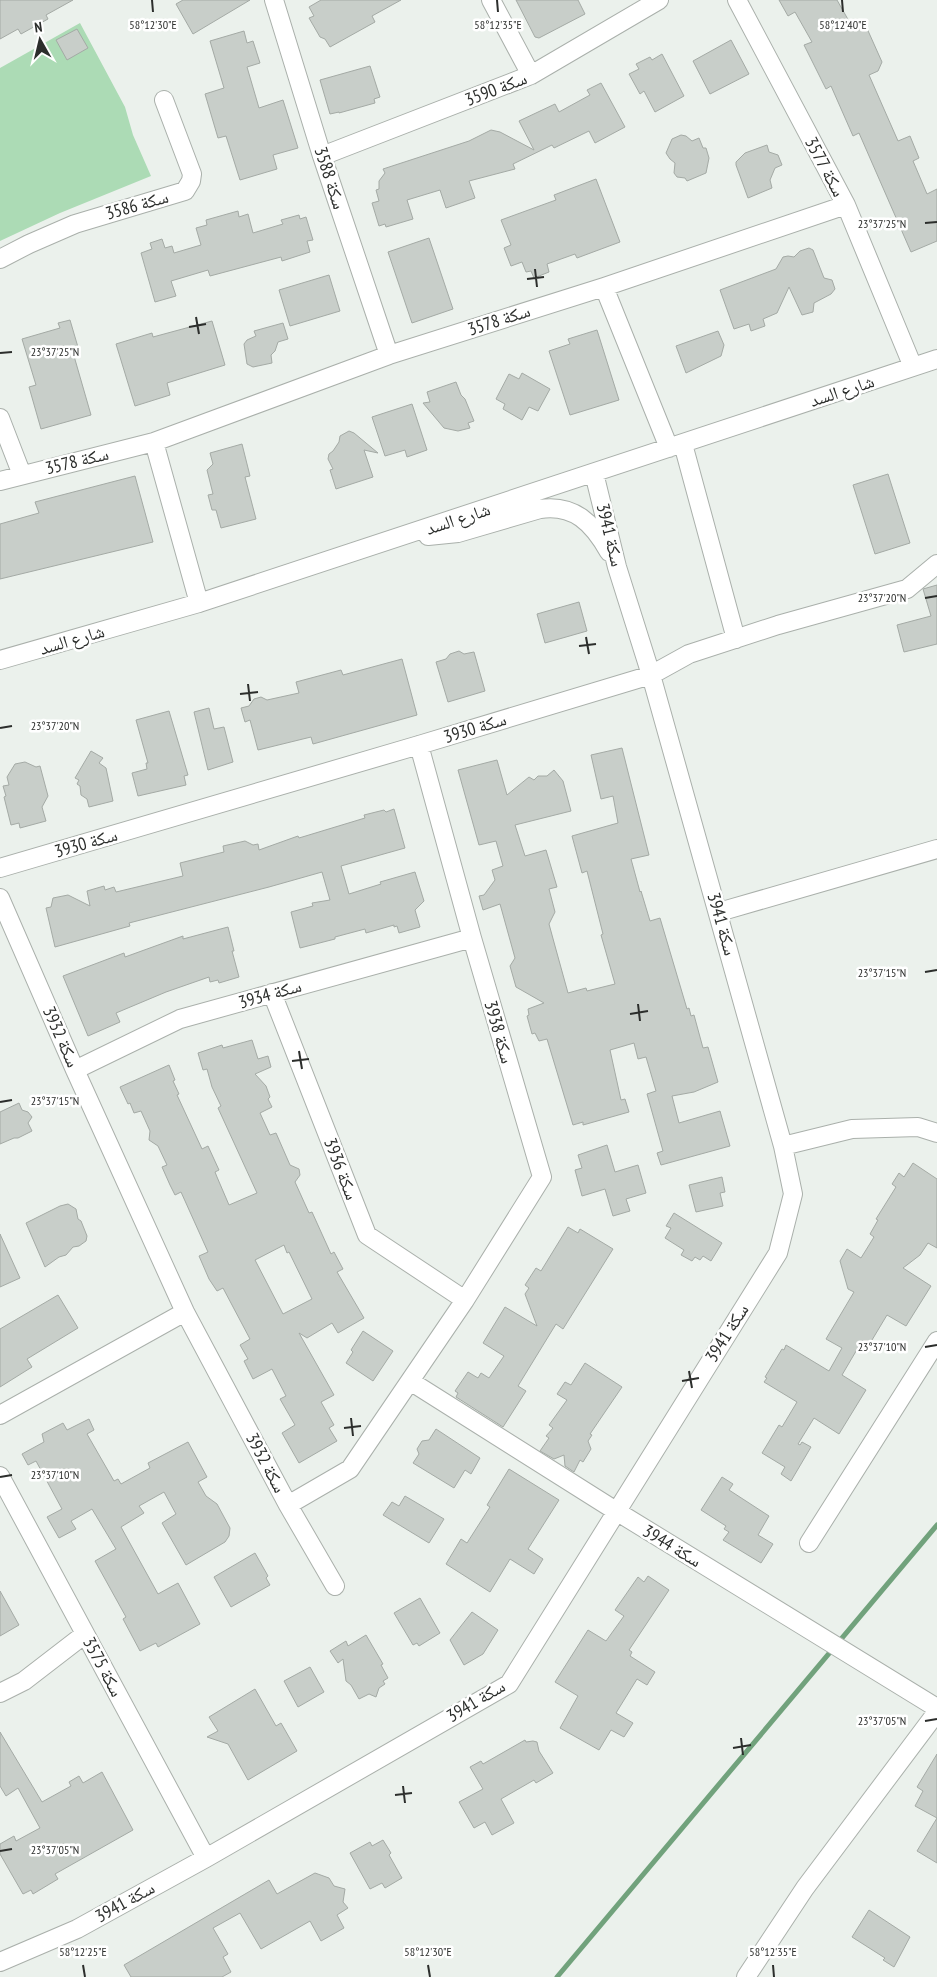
<svg xmlns="http://www.w3.org/2000/svg" width="937" height="1977" font-family="'PT Sans Narrow','Noto Naskh Arabic',sans-serif">
  <style>
    .green { fill: #acdbb5 }
    .lines { fill: none; stroke-linecap: round; stroke-linejoin: round }
    .stream { stroke: #71a27c; stroke-width: 5 }
    .building { fill: #c8cec9; stroke: #a4aaa5; fill-rule: evenodd }
    .minor-casing { stroke: #aab0ab; stroke-width: 20 }
    .minor { stroke: #fff; stroke-width: 18 }
    .ticks { fill: none; stroke: #2c2e2c; stroke-width: 2 }
    .labels { text-anchor: middle; stroke-width: 5; stroke-linejoin: round; paint-order: stroke }
    .street-label { font-size: 18px; fill: #2c2e2c; stroke: #fff }
    .ticks-label { font-size: 12px; text-anchor: middle; fill: #2c2e2c; stroke: #fff; stroke-width: 5; stroke-linejoin: round; paint-order: stroke }
  </style>
  <rect width="100%" height="100%" fill="#ebf1ec"/>
  <!-- green -->
  <path class="green" d="M80,23L125,107L133,135L151,176L60,213L0,241V68Z"/>
  <g class="lines">
    <!-- stream -->
    <path class="stream" d="M557,1977L937,1525"/>
  </g>
  <!-- building -->
  <path class="building" d="M0,0H73L46,15L48,19L21,34L18,29L0,39Z
    M183,0H250L193,34L176,4Z
    M321,0H401L372,16L375,22L330,47L325,39L320,37L309,18L314,16L309,7Z
    M516,0H578L585,14L539,38L535,37Z
    M779,0H837L854,30L865,24L882,62L878,71L869,75L898,141L910,136L919,158L913,161L927,194L937,189V241L911,252L859,133L853,136L831,86L826,89L804,45L812,42L795,12L788,16Z
    M77,29L88,48L67,60L56,40Z
    M244,31L247,43L253,41L260,63L247,67L259,108L283,100L298,148L273,155L277,169L240,180L226,136L218,138L205,94L224,88L210,41Z
    M731,40L749,74L710,94L693,61Z
    M662,54L684,96L655,112L644,91L640,94L629,74L639,69L636,64L650,57L652,60Z
    M370,66L380,97L374,99L375,103L339,113V112L330,114L320,80Z
    M601,83L625,127L595,143L589,131L554,148L552,145L513,164L515,169L469,181L475,198L446,208L440,190L407,200L413,219L386,227L385,224L379,226L372,203L379,201L376,190L379,189V181L385,173L383,169L469,141L491,130L500,132L534,150L519,121L555,104L559,112L590,95L587,90Z
    M681,135L686,136L692,141L699,138L703,148H706L709,158L706,173L687,181L685,178L677,177L674,173L675,163L670,159L666,153L672,139Z
    M767,145L769,152L778,155L782,165L775,168L770,180L772,188L748,198L736,165V162L745,153Z
    M596,179L620,242L577,258L575,254L547,264L549,272L534,278L531,271L526,272L522,262L511,266L504,248L511,245L501,220L556,200L554,195Z
    M238,211L239,217L248,214L253,233L283,224L281,220L299,215L300,219L306,217L313,240L307,241L310,252L282,261L281,257L210,276L208,270L171,281L176,296L155,302L141,253L152,249L150,243L162,239L165,248L172,246L174,253L201,245L196,228L207,225L206,220Z
    M429,238L453,309L412,323L388,252Z
    M809,248L813,250L824,278L832,280L835,289L831,294L814,303L813,312L802,315L789,287L777,313L763,319L765,326L751,331L749,324L734,329L720,290L776,269L783,257L788,256L794,257L800,251Z
    M329,275L340,311L290,326L279,290Z
    M70,320L80,354L74,356L91,415L41,429L29,387L36,385L22,339L60,328L58,323Z
    M212,321L225,365L167,383L170,395L135,406L116,344L152,333L153,337Z
    M283,323L288,339L278,342L275,351L271,355L272,363L253,367L247,364L244,344L247,340L256,336L254,331Z
    M597,330L619,400L570,415L549,351L570,344L568,339Z
    M718,331L724,345L721,356L686,373L676,346Z
    M522,373L550,389L538,411L529,407L522,420L503,409L505,404L496,399L509,374L519,379Z
    M456,382L461,395L465,399L474,421L468,423L470,428L458,431L444,428L423,403L430,402L427,392Z
    M412,404L427,450L407,457L405,450L385,456L372,417Z
    M349,431L354,433L378,453L364,450L373,477L336,489L330,470L333,469L328,459L329,454L333,451L339,442L340,436Z
    M242,444L250,476L245,477L256,519L221,528L216,510H212L208,495L213,494L207,470L213,464L210,453Z
    M888,474L910,543L875,554L853,485Z
    M135,476L153,542L0,579V524L39,513L35,502Z
    M937,585V644L904,652L897,625L931,616L923,589Z
    M579,602L587,631L545,643L537,614Z
    M459,651L464,654L474,652L485,691L448,702L436,662L446,659L450,654Z
    M402,659L417,715L313,744L311,737L258,750L250,720L245,722L241,708L249,706L254,699L261,697L267,700L299,693L296,682L341,670L343,675Z
    M209,708L214,729L224,727L233,762L208,770L194,712Z
    M169,711L188,775L184,776L186,785L138,796L132,773L147,769L146,763H148L136,720Z
    M622,748L649,855L631,859L640,892L641,891L650,921L660,918L687,1009L689,1008L691,1016L694,1015L703,1048L708,1047L718,1082L694,1092L672,1096L679,1123L720,1111L730,1146L661,1165L657,1153L663,1151L647,1094L656,1091L646,1057L638,1059L634,1043L610,1050L621,1100L625,1099L629,1112L583,1125V1122L573,1125L547,1039L539,1041L535,1033L532,1034L527,1016L529,1015L528,1009L544,1003L516,987L510,966L515,958L500,904L483,910L479,896L484,895L495,880L492,870L503,866L496,841L479,845L458,770L497,760L507,795L529,777L534,780L538,776H547L554,770L563,781L571,811L515,825L525,856L546,850L557,887L549,889L555,912L549,924L555,946L568,993L586,988L587,991L615,984L601,935L603,934L587,871L582,873L572,836L618,823L613,796L601,799L591,755Z
    M91,751L103,758L99,763L106,768L113,801L89,807L87,799L81,795L80,786L77,784L79,780L75,778Z
    M25,762L36,767L40,766L48,796L42,807L46,821L20,828L19,823L11,825L4,797L6,796L3,786L9,785L7,777L15,764Z
    M394,809L405,848L341,866L349,894L381,884L380,882L415,872L424,901L415,910L420,927L399,933L397,926L394,927V925L366,933L365,929L335,937V939L300,948L291,912L313,906L312,903L330,900L322,872L269,887L129,923L130,926L55,947L46,908L51,907L53,898L68,895L90,906L87,891L104,886L105,890L114,887L116,892L183,876L180,863L224,852L223,846L245,841L253,845L258,844L259,850L298,836L299,838L365,818L364,815L384,810L386,812Z
    M228,927L234,951H232L239,977L219,983L218,980L210,982L209,977L166,992L116,1013L120,1022L88,1036L63,976L124,953L125,957L183,936V939Z
    M252,1040L258,1059L268,1056L271,1067L255,1074L266,1086L270,1097L268,1099L272,1107L260,1113L270,1135L276,1133L290,1165L299,1169L300,1175L295,1182L309,1213L312,1212L331,1254L334,1252L343,1269L337,1272L364,1318L338,1333L332,1323L307,1338L299,1333L334,1395L321,1402L334,1425L329,1428L337,1441L299,1463L282,1433L295,1425L280,1399L286,1396L272,1369L253,1379L244,1361L248,1359L240,1345L250,1339L223,1288L217,1291L209,1279L199,1256L208,1252L181,1192L175,1195L170,1185L162,1167L167,1165L158,1146L149,1140L150,1131L141,1111L134,1113L130,1103L128,1104L120,1087L169,1065L175,1080L173,1081L179,1094L177,1095L202,1149L208,1146L219,1170L215,1172L217,1177L229,1205L257,1193L218,1108L221,1106L212,1087L207,1069L203,1070L198,1053L222,1045L223,1048ZM284,1245L287,1253L289,1252L312,1299L283,1314L255,1260Z
    M19,1103L22,1110L28,1112L32,1117L28,1123L32,1131L18,1138H14L0,1144V1112Z
    M607,1145L615,1172L638,1165L646,1193L626,1199L630,1211L613,1216L605,1189L582,1196L575,1170L582,1168L578,1155Z
    M913,1163L937,1179V1248L928,1243L920,1255L903,1268L931,1286L906,1326L887,1315L869,1345L862,1341L842,1375L866,1390L839,1434L814,1418L798,1444L800,1445L802,1442L811,1447L791,1481L781,1474L785,1467L762,1453L779,1425L782,1427L797,1402L764,1382L767,1378L765,1377L782,1349L784,1350L786,1345L829,1371L842,1348L826,1339L854,1292L848,1289L840,1261L847,1249L861,1258L874,1237L870,1234L878,1220L876,1219L896,1187L892,1184L899,1173L904,1177Z
    M722,1177L725,1192L720,1193L723,1206L696,1212L689,1185Z
    M68,1204L76,1209L78,1219L81,1221L87,1236L86,1241L79,1246L73,1247L66,1255L59,1257L45,1267L26,1223L60,1206Z
    M674,1213L722,1243L711,1261L703,1256L700,1260L695,1257L692,1261L681,1255L684,1250L665,1238L671,1228L666,1226Z
    M568,1227L578,1233L580,1229L613,1249L563,1329L556,1324L518,1386L526,1391L503,1427L456,1397L458,1393L455,1391L468,1372L478,1378L481,1373L489,1378L504,1356L483,1343L505,1307L537,1326L525,1294L529,1288L525,1285L536,1268L541,1271Z
    M0,1234L20,1278L0,1287Z
    M58,1295L78,1328L27,1359L32,1367L0,1387V1329Z
    M363,1331L393,1351L373,1381L346,1363L353,1352L351,1350Z
    M585,1363L622,1387L590,1434L592,1435L588,1441L591,1449L583,1462L580,1460L574,1472L565,1466L564,1455L554,1459L540,1451L549,1438L546,1436L553,1428L549,1425L567,1400L557,1394L565,1382L571,1385Z
    M89,1419L94,1430L87,1434L114,1481L118,1479L121,1484L150,1468L148,1463L188,1442L207,1477L198,1482L206,1496L217,1504L230,1528L229,1536L225,1542L186,1565L162,1523L176,1514L164,1492L139,1506L144,1513L121,1527L158,1594L178,1583L200,1624L158,1647L156,1643L140,1651L123,1619L126,1617L95,1561L116,1549L92,1509L71,1521L76,1529L59,1538L47,1517L62,1509L36,1461L28,1465L22,1454L44,1442L42,1434L63,1423L67,1430Z
    M436,1429L480,1458L471,1474L465,1470L454,1488L413,1463L419,1454L417,1449L422,1441L429,1440Z
    M509,1469L559,1500L528,1549L543,1559L534,1574L510,1559L490,1592L446,1564L461,1539L467,1543L490,1507L487,1505Z
    M722,1477L733,1484L729,1490L769,1516L758,1535L773,1544L761,1563L723,1540L729,1532L724,1529L726,1526L701,1510Z
    M405,1496L444,1519L429,1543L383,1515L392,1502L399,1506Z
    M255,1553L268,1576L266,1578L270,1585L231,1607L214,1577Z
    M648,1576L669,1590L629,1650L632,1652L630,1656L655,1672L647,1685L637,1679L616,1713L633,1723L624,1737L611,1730L599,1750L560,1728L578,1696L555,1682L588,1630L606,1641L624,1616L615,1610L638,1577L644,1582Z
    M0,1591L19,1625L0,1636Z
    M420,1598L440,1633L419,1646L417,1643L413,1645L394,1613Z
    M472,1612L498,1630L483,1654L464,1665L450,1640Z
    M366,1635L383,1664L381,1665L388,1678L383,1681L385,1684L379,1688L376,1697L369,1694L359,1699L351,1685L346,1681L343,1659L338,1663L330,1651L346,1641L348,1646Z
    M310,1667L324,1692L298,1707L284,1681Z
    M255,1689L276,1726L281,1723L297,1751L248,1780L228,1744L207,1737L218,1731L209,1717Z
    M0,1732L42,1802L71,1786L69,1782L79,1776L83,1783L102,1772L133,1830L55,1874L58,1879L33,1894L31,1890L23,1894L0,1854V1844L14,1836L16,1841L40,1828L18,1788L6,1796L0,1786Z
    M525,1740L526,1742L533,1741L537,1742L539,1751L553,1773L536,1783L534,1780L501,1799L514,1823L492,1835L485,1822L474,1828L459,1802L483,1789L470,1767L481,1761L483,1764Z
    M937,1754V1863L917,1851L937,1818L915,1806L923,1791L917,1787Z
    M383,1840L391,1853L389,1855L402,1878L385,1888L382,1883L370,1889L350,1853L370,1842L372,1846Z
    M315,1873L329,1878L334,1886L345,1889L343,1902L348,1908L337,1915L344,1928L321,1941L310,1921L261,1949L240,1913L213,1928L228,1954L223,1957L231,1972L222,1977H131L124,1965L269,1880L277,1894Z
    M869,1910L910,1937L894,1967L883,1960L885,1958L852,1937Z"/>
  <g class="lines">
    <!-- minor casing -->
    <g class="minor-casing">
      <path id="minor" d="M274,0L322,156L389,355
        M491,0L531,75
        M737,0L846,205L913,367
        M322,156L531,75L659,0
        M0,259L29,244L75,224L185,191L191,181L192,174L164,100
        M604,287L669,448
        M0,418L22,475
        M154,442L199,603
        M683,444L736,639
        M0,481L154,442L389,355L604,287L846,205
        M428,536L458,533L540,509C574,504 593,523 609,552
        M0,660L199,603L937,359
        M0,868L419,745L651,675L689,654L778,625L907,589L937,564
        M0,898L75,1070L185,1312L288,1505L335,1586
        M719,912L937,849
        M272,993L367,1235L465,1300
        M75,1070L180,1019L472,938
        M783,1146L852,1129L918,1127L937,1133
        M410,1381L616,1511L937,1708
        M0,1415L185,1312
        M0,1476L206,1858
        M288,1505L350,1469L465,1300L542,1177L472,938L419,745
        M809,1543L937,1341
        M0,1693L24,1681L85,1634
        M0,1962L77,1929L206,1858L509,1684L778,1253L793,1194L783,1146L651,675L617,567L594,473
        M746,1977L805,1888L937,1712"/>
    </g>
    <!-- minor -->
    <use href="#minor" class="minor"/>
  </g>
  <!-- ticks -->
  <path class="ticks" d="M152,0L153,12M497,0L498,12M842,0L843,12M925,223L937,222M535,269L537,287M527,279L544,277M196,317L199,334M189,327L206,324M0,353L12,352M925,598L937,596M586,637L589,654M579,646L596,644M248,684L250,701M240,694L258,692M0,728L12,726M925,972L937,970M638,1004L640,1021M630,1014L648,1011M299,1051L302,1069M292,1061L309,1059M0,1102L12,1100M925,1347L937,1345M689,1371L692,1388M682,1381L699,1378M351,1418L353,1436M344,1428L361,1426M0,1477L12,1475M925,1721L937,1719M741,1738L743,1755M733,1748L751,1745M403,1786L405,1803M395,1795L412,1793M0,1851L12,1849M83,1965L85,1977M428,1965L430,1977M773,1965L774,1977"/>
  <g class="labels">
    <!-- street labels -->
    <g class="street-label">
      <text transform="translate(496 89) rotate(-21)" y="6">سكة 3590</text>
      <text transform="translate(825 167) rotate(62)" y="6">سكة 3577</text>
      <text transform="translate(330 178) rotate(72)" y="6">سكة 3588</text>
      <text transform="translate(137 205) rotate(-16)" y="6">سكة 3586</text>
      <text transform="translate(499 320) rotate(-18)" y="6">سكة 3578</text>
      <text transform="translate(842 391) rotate(-18)" y="6">شارع السد</text>
      <text transform="translate(77 461) rotate(-14)" y="6">سكة 3578</text>
      <text transform="translate(458 519) rotate(-18)" y="6">شارع السد</text>
      <text transform="translate(610 535) rotate(76)" y="6">سكة 3941</text>
      <text transform="translate(72 640) rotate(-16)" y="6">شارع السد</text>
      <text transform="translate(475 728) rotate(-17)" y="6">سكة 3930</text>
      <text transform="translate(86 843) rotate(-16)" y="6">سكة 3930</text>
      <text transform="translate(722 924) rotate(74)" y="6">سكة 3941</text>
      <text transform="translate(270 994) rotate(-16)" y="6">سكة 3934</text>
      <text transform="translate(499 1032) rotate(74)" y="6">سكة 3938</text>
      <text transform="translate(61 1037) rotate(66)" y="6">سكة 3932</text>
      <text transform="translate(341 1169) rotate(69)" y="6">سكة 3936</text>
      <text transform="translate(727 1333) rotate(-58)" y="6">سكة 3941</text>
      <text transform="translate(266 1463) rotate(62)" y="6">سكة 3932</text>
      <text transform="translate(672 1546) rotate(31)" y="6">سكة 3944</text>
      <text transform="translate(103 1667) rotate(62)" y="6">سكة 3575</text>
      <text transform="translate(476 1701) rotate(-31)" y="6">سكة 3941</text>
      <text transform="translate(125 1902) rotate(-29)" y="6">سكة 3941</text>
    </g>
  </g>
  <g class="ticks-label">
    <text x="153" y="29">58°12'30"E</text>
    <text x="498" y="29">58°12'35"E</text>
    <text x="843" y="29">58°12'40"E</text>
    <text x="882" y="228">23°37'25"N</text>
    <text x="55" y="356">23°37'25"N</text>
    <text x="882" y="602">23°37'20"N</text>
    <text x="55" y="730">23°37'20"N</text>
    <text x="882" y="977">23°37'15"N</text>
    <text x="55" y="1105">23°37'15"N</text>
    <text x="882" y="1351">23°37'10"N</text>
    <text x="55" y="1479">23°37'10"N</text>
    <text x="882" y="1725">23°37'05"N</text>
    <text x="55" y="1854">23°37'05"N</text>
    <text x="83" y="1956">58°12'25"E</text>
    <text x="428" y="1956">58°12'30"E</text>
    <text x="773" y="1956">58°12'35"E</text>
  </g>
  <!-- north arrow -->
  <g transform="translate(40 40) rotate(352)" stroke="#ffffff" stroke-width="4" paint-order="stroke">
  <path d="M0-4L9 19L0 12L-9 19Z" fill="#2c2e2c"/>
  <text y="-8" font-size="14" font-weight="bold" text-anchor="middle" fill="#2c2e2c">N</text>
  </g>
</svg>
